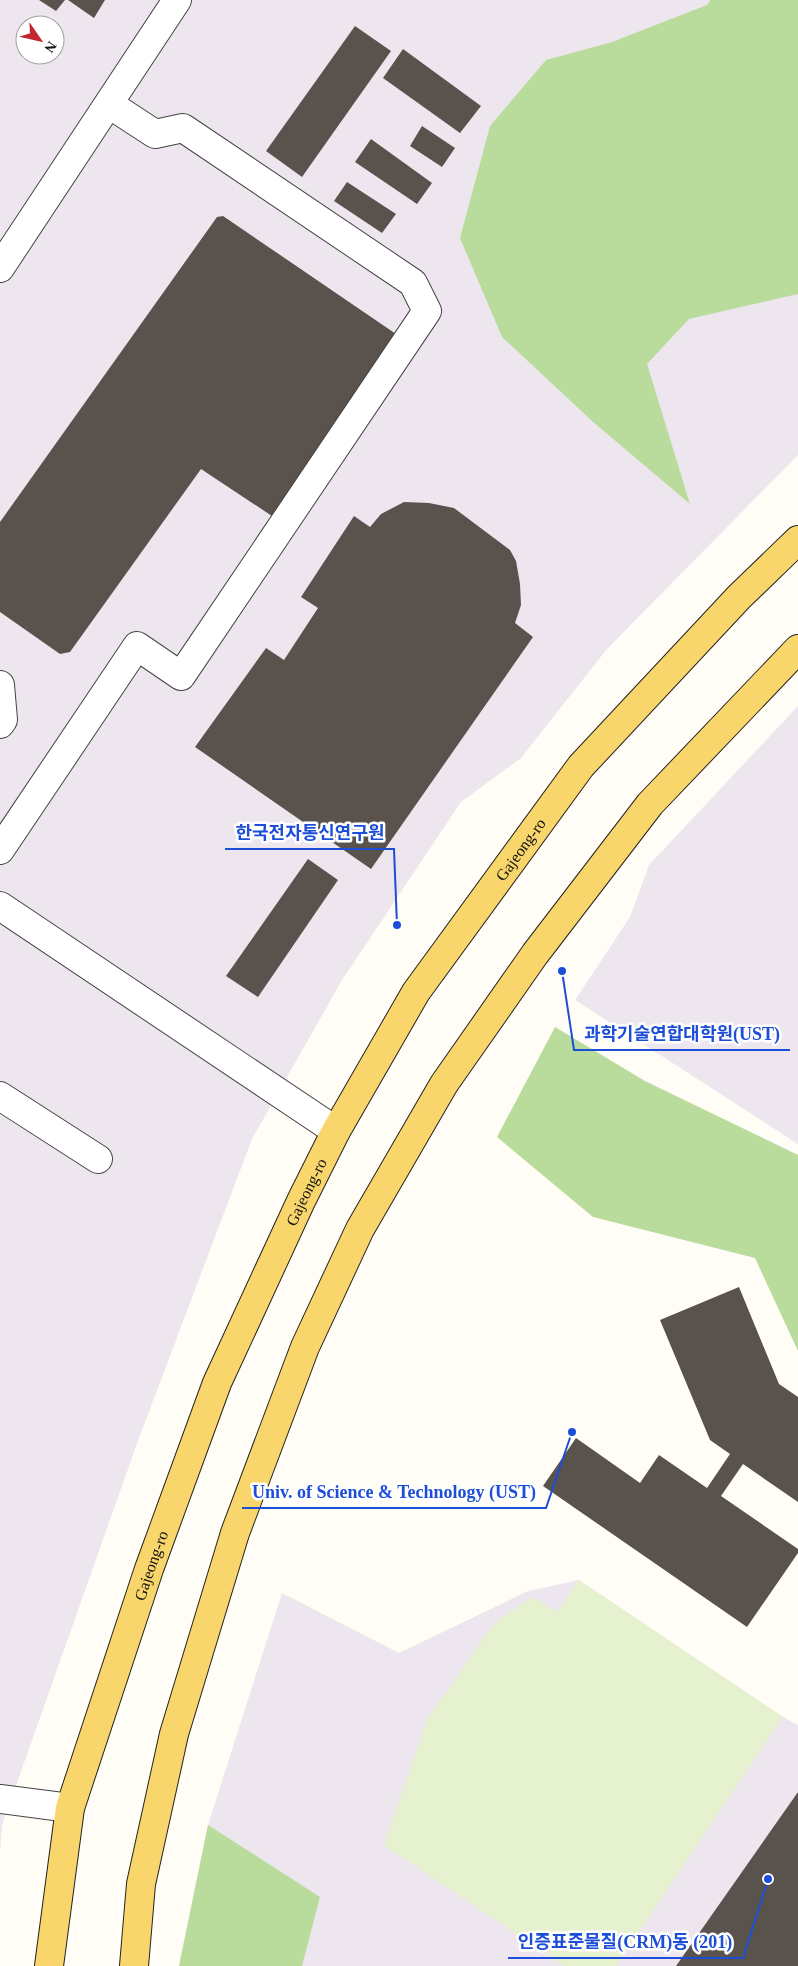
<svg xmlns="http://www.w3.org/2000/svg" width="798" height="1966" font-family="'Times New Roman','Noto Sans KR',serif">
  <style>
    .industrial { fill: #eee6ef; fill-rule: evenodd }
    .forest { fill: #b9dc9c }
    .pitch { fill: #e6f2cf }
    .building { fill: #5a524d }
    .lines { fill: none; stroke-linecap: round; stroke-linejoin: round }
    .minor-casing { stroke: #444; stroke-width: 30 }
    .major-casing { stroke: #222; stroke-width: 30 }
    .minor { stroke: #fff; stroke-width: 28 }
    .major { stroke: #f9d66b; stroke-width: 28 }
    .labels { text-anchor: middle; stroke-width: 5; stroke-linejoin: round; paint-order: stroke }
    .street-label { font-size: 16px; fill: #111; stroke: #fff }
    .leader { fill: none; stroke: #1d4ed8; stroke-width: 2 }
    .callout-dot { fill: #1d4ed8; stroke: #fff; stroke-width: 2 }
    .callout-label { font-size: 18px; text-anchor: middle; font-weight: bold; fill: #1d4ed8; stroke: #fff; stroke-width: 5; stroke-linejoin: round; paint-order: stroke }
  </style>
  <rect width="100%" height="100%" fill="#fffdf5"/>
  <!-- industrial -->
  <path class="industrial" d="M0,0H798V455L607,649L521,758L461,802L342,980L252,1139L139,1438L2,1825L0,1852ZM25,25H55V55H25Z
    M798,706V1144L575,1000L630,917L649,865Z
    M579,1580L783,1717L798,1725V1966H179L208,1825L282,1593L399,1653L528,1591Z"/>
  <!-- forest -->
  <path class="forest" d="M710,0H798V294L689,319L647,364L690,504L592,421L502,337L460,238L490,126L546,60L612,42L707,5Z
    M555,1027L645,1081L798,1155V1351L755,1258L593,1217L497,1137Z
    M208,1825L320,1897L302,1966H179Z"/>
  <!-- pitch -->
  <path class="pitch" d="M579,1580L783,1717L616,1966H564L384,1845L427,1720L495,1622L533,1597L557,1612Z"/>
  <!-- building -->
  <path class="building" d="M39,0H65L56,11Z
    M68,0H105L94,18Z
    M355,26L391,51L302,177L266,151Z
    M403,49L481,106L460,133L383,78Z
    M422,126L455,148L442,167L410,146Z
    M371,139L432,183L417,204L355,162Z
    M347,182L396,214L382,233L334,201Z
    M223,216L396,334L281,514L272,516L201,469L70,652L60,654L0,612V522L217,217Z
    M404,502L429,503L454,508L510,550L516,561L520,584L521,605L515,623L533,637L371,869L195,747L266,648L284,660L318,608L301,597L354,516L370,527L381,514Z
    M308,859L338,880L258,997L226,976Z
    M739,1287L779,1384L798,1397V1502L743,1464L721,1496L798,1549V1553L747,1627L543,1486L576,1438L640,1483L659,1455L707,1488L730,1454L710,1440L660,1320Z
    M798,1792V1966H676Z"/>
  <g class="lines">
    <!-- minor casing -->
    <g class="minor-casing">
      <path id="minor" d="M0,268L177,0
        M0,685L3,720L0,724
        M0,850L137,646L181,676L427,311L413,283L183,128L155,134L109,104
        M0,906L336,1131
        M0,1096L98,1159
        M0,1799L70,1808"/>
    </g>
    <!-- major casing -->
    <g class="major-casing">
      <g id="major">
        <path id="s1" d="M49,1966L70,1808L149,1569L217,1383L301,1201L336,1131L416,992L581,766L739,597L798,540"/>
        <path d="M134,1966L141,1884L174,1734L235,1533L305,1347L360,1229L444,1084L535,954L650,804L798,649"/>
      </g>
    </g>
    <!-- minor -->
    <use href="#minor" class="minor"/>
    <!-- major -->
    <use href="#major" class="major"/>
  </g>
  <g class="labels">
    <!-- street labels -->
    <g class="street-label">
      <text dy="6" stroke="none"><textPath href="#s1" startOffset="1225">Gajeong-ro</textPath></text>
      <text dy="6" stroke="none"><textPath href="#s1" startOffset="820">Gajeong-ro</textPath></text>
      <text dy="6" stroke="none"><textPath href="#s1" startOffset="415">Gajeong-ro</textPath></text>
    </g>
  </g>
  <!-- callouts -->
  <path class="leader" d="M397 925L394 849H225M562 971L574 1050H790M572 1432L546 1508H242M768 1879L743 1958H508"/>
  <g class="callout-dot">
    <circle cx="397" cy="925" r="5"/>
    <circle cx="562" cy="971" r="5"/>
    <circle cx="572" cy="1432" r="5"/>
    <circle cx="768" cy="1879" r="5"/>
  </g>
  <g class="callout-label">
    <text x="310" y="839">한국전자통신연구원</text>
    <text x="682" y="1040">과학기술연합대학원(UST)</text>
    <text x="394" y="1498">Univ. of Science &amp; Technology (UST)</text>
    <text x="625" y="1948">인증표준물질(CRM)동 (201)</text>
  </g>
  <!-- north arrow -->
  <g transform="translate(40 40) rotate(124)"><circle r="24" fill="#ffffff" stroke="#a0a0a0"/>
  <path d="M0-4L9 19L0 12L-9 19Z" fill="#c4262e"/>
  <text y="-8" font-size="14" font-weight="bold" text-anchor="middle" fill="#111111">N</text>
  </g>
</svg>
